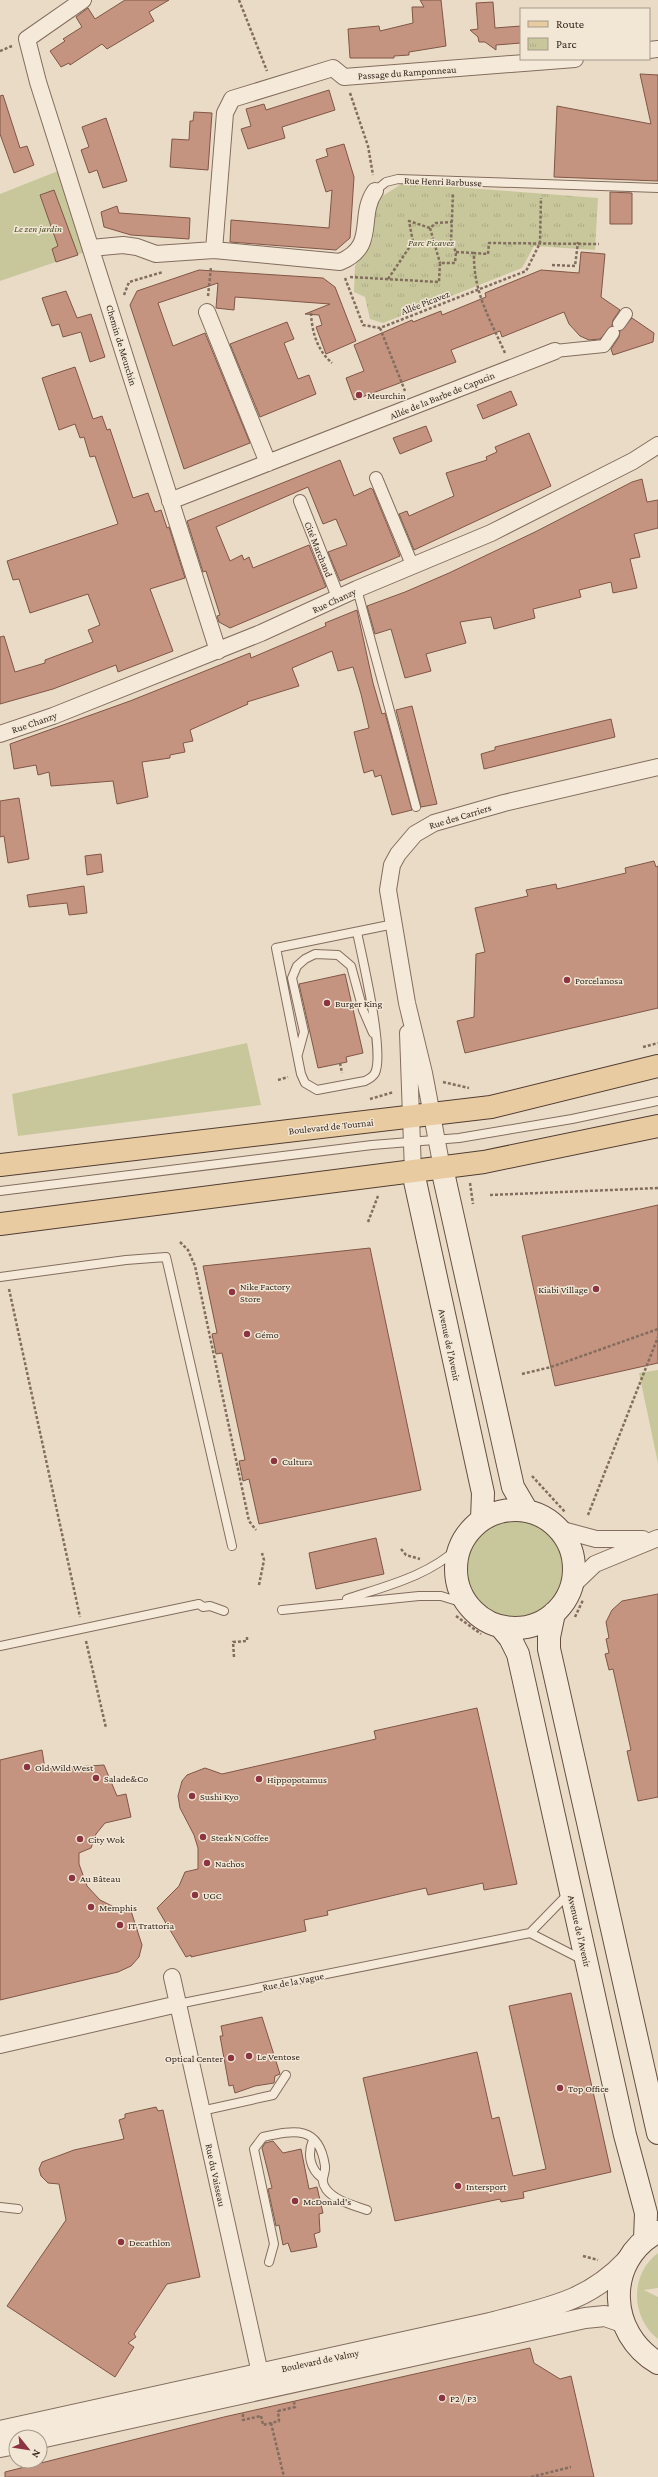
<svg xmlns="http://www.w3.org/2000/svg" width="658" height="2477" font-family="'Crimson Pro',serif">
  <style>
    .green { fill: #c7c79b }
    .park { fill: url(#park-tufts) }
    .building { fill: #c49480; stroke: #805646 }
    .lines { fill: none; stroke-linecap: round; stroke-linejoin: round }
    .service-casing { stroke: #836d5e; stroke-width: 10 }
    .pedestrian-casing { stroke: #836d5e; stroke-width: 14 }
    .minor-casing { stroke: #836d5e; stroke-width: 18 }
    .tertiary-casing { stroke: #836d5e; stroke-width: 22 }
    .secondary-casing { stroke: #654f41; stroke-width: 24 }
    .primary-casing { stroke: #523d32; stroke-width: 24 }
    .path { stroke: #836d5e; stroke-width: 2.5; stroke-dasharray: 3 2; stroke-linecap: butt }
    .service { stroke: #f5ead9; stroke-width: 8 }
    .pedestrian { stroke: #f5ead9; stroke-width: 12 }
    .minor { stroke: #f5ead9; stroke-width: 16 }
    .tertiary { stroke: #f5ead9; stroke-width: 20 }
    .secondary { stroke: #f5ead9; stroke-width: 22 }
    .primary { stroke: #e9cba2; stroke-width: 22 }
    .path-bridge { stroke: #836d5e; stroke-width: 2.5; stroke-dasharray: 3 2; stroke-linecap: butt }
    .poi-dot { fill: #8c343f; stroke: #f2e6d5; stroke-width: 1.5 }
    .labels { text-anchor: middle; stroke-width: 3; stroke-linejoin: round; paint-order: stroke }
    .street-label { font-size: 10px; fill: #352820; stroke: #f2e6d5 }
    .park-label { font-size: 10px; font-style: italic; fill: #4a5029; stroke: #f2e6d5 }
    .poi-label { font-size: 10px; fill: #352820; stroke: #f2e6d5; text-anchor: start }
  </style>
  <defs>
    <pattern id="park-tufts" width="24" height="20" patternUnits="userSpaceOnUse"><rect width="24" height="20" fill="#c7c79b"/><path d="M3 7l-1-3M5 7V3M7 7l1-3M15 17l-1-3M17 17v-4M19 17l1-3" fill="none" stroke="#acab85"/></pattern>
  </defs>
  <rect width="100%" height="100%" fill="#eadbc7"/>
  <!-- green -->
  <path class="green" d="M58,171L85,252L0,281V194Z
    M247,1043L261,1105L18,1136L12,1094Z
    M658,1370V1463L639,1373Z
    M467 1569a48 48 0 1 1 96 0a48 48 0 1 1-96 0Z
    M658,2253V2288L644,2290L658,2297V2339C631,2318 629,2275 658,2253Z"/>
  <!-- park -->
  <path class="park" d="M403,183L598,198L595,250L534,246L522,268L383,323L370,319L365,297L354,292L355,266L373,239L376,202L381,197Z"/>
  <!-- building -->
  <path class="building" d="M125,0H169L149,12L154,21L107,49L102,44L70,65L69,63L61,67L50,51L65,41L63,39L82,27L76,17L88,8L95,19Z
    M420,0H441L446,46L409,52V55L394,56V58H350L348,29L379,26L380,31L413,23L412,7H424Z
    M493,2L495,28L521,26V43L496,45V50L485,42H479L478,37L470,30L478,29L476,3Z
    M640,74L658,75V181L554,177L557,106L651,124Z
    M329,90L335,110L282,127L285,138L248,149L241,129L251,126L246,109L264,104L266,110Z
    M3,95L20,148L27,146L34,165L14,173L0,134V96Z
    M194,112L212,113L208,170L170,167L172,139L189,140L190,121H193Z
    M106,118L127,181L103,188L97,170L89,173L81,150L89,147L82,127Z
    M344,144L354,177L350,238L336,250L230,242L231,220L329,228L332,190L326,192L316,160L328,156L326,149Z
    M54,190L78,255L56,262L52,249L58,246L40,195Z
    M610,192L632,193V224H610Z
    M117,206L119,213L190,218L189,239L131,235L104,227L101,212Z
    M581,252L605,254L601,297L620,310L613,320L612,326L600,339L589,340L580,336L569,324L564,312L502,337L500,331L451,350L456,362L354,400L346,378L364,371L354,345L412,320L413,322L441,311L442,315L486,297L485,293L541,270L579,273Z
    M199,270L323,278L335,287L356,341L326,354L316,327L322,325L319,315L305,314L330,304L235,297L234,310L216,308L218,283L158,303L173,346L205,333L250,443L184,469L130,305L137,291Z
    M66,291L77,318L91,314L105,357L90,362L81,332L63,337L59,324L52,326L42,298Z
    M632,318L654,333L653,342L613,355L611,349L619,337L620,331Z
    M287,322L294,339L284,343L298,379L309,375L316,394L260,417L230,344Z
    M75,367L93,419L102,416L107,430L110,429L133,498L148,493L155,512L161,510L167,528L169,527L185,578L150,589L173,651L118,672L116,665L53,689L0,704V637L4,636L15,672L45,663V660L93,642L88,630L100,625L88,594L30,613L19,579L13,580L7,561L118,524L95,456L90,457L84,437L80,438L75,424L59,430L42,378Z
    M511,391L517,405L483,419L477,405Z
    M426,426L432,441L400,454L393,438Z
    M529,433L551,486L414,550L399,514L407,511L409,516L454,496L446,473L487,460L486,457L497,452L495,447Z
    M340,460L354,496L371,488L373,490L400,556L340,581L328,552L347,545L336,519L323,524L308,487L216,527L230,561L242,555L244,560L249,557L253,568L309,545L326,587L230,628L219,622L217,616L220,615L206,571L203,572L187,521Z
    M642,479L647,502L658,500V528L634,534L640,557L630,559L637,588L613,593L611,582L579,590L581,597L533,609L535,618L494,629L491,617L460,622L466,643L426,654L431,671L405,678L391,629L375,634L367,606L405,592L449,573L535,532L632,482Z
    M357,610L373,683L382,714L385,713L412,810L392,815L381,775L375,777L373,770L364,773L354,732L369,728L361,694L353,667L338,671L332,651L292,668L299,686L247,702L248,704L190,730L193,741L183,743L185,752L170,755V758L142,762L148,797L117,804L113,781L51,786L49,772L38,775L36,765L14,769L10,744L130,701L250,653L251,658L326,626L325,623Z
    M412,706L437,804L421,807L396,710Z
    M611,719L615,737L484,769L481,754L495,750V747Z
    M19,798L29,859L8,863L4,836L0,837V801Z
    M101,854L103,872L87,875L85,856Z
    M654,861L656,867L658,866V1008L465,1053L457,1021L474,1017L476,954L485,952L475,908L528,896L526,890L556,884L557,889L626,873L625,868Z
    M84,886L87,913L69,915L67,903L29,907L27,895Z
    M345,974L363,1053L346,1057L347,1062L318,1068L299,984Z
    M658,1205V1363L555,1386L522,1236Z
    M370,1248L421,1490L259,1524L249,1479L243,1481L239,1461L245,1460L222,1353L216,1354L212,1334L217,1333L203,1266Z
    M376,1538L384,1574L316,1589L309,1553Z
    M658,1594V1797L638,1801L627,1751L631,1750L613,1669L609,1670L605,1654L609,1653L606,1639L609,1638L606,1622L612,1610L622,1601Z
    M477,1708L517,1884L484,1890L483,1883L428,1895L426,1888L412,1891L327,1911L328,1915L304,1920L306,1931L191,1957V1955L186,1957L157,1908L179,1886L185,1872L198,1869V1848L194,1835L180,1808L178,1796L182,1781L187,1775L205,1768L222,1774L376,1739L374,1731Z
    M42,1750L45,1769L104,1765L117,1796L126,1794L131,1817L105,1823L96,1834L91,1848L79,1853V1864L87,1886L100,1900L116,1908L131,1911L142,1945L139,1957L131,1966L118,1972L0,2000V1760Z
    M571,1993L611,2172L523,2192L524,2198L501,2202L500,2199L395,2221L363,2078L477,2052L492,2119L499,2117L513,2176L546,2169L509,2006Z
    M262,2017L280,2074L275,2076L274,2083L255,2086L235,2093L233,2085L229,2086L220,2036H223L221,2026Z
    M156,2107L158,2111L163,2110L200,2277L167,2284L134,2334L136,2337L128,2343L134,2347L115,2377L7,2306L66,2220L59,2184L48,2183L41,2176L39,2169L42,2162L74,2150L124,2139L119,2120L125,2118V2114Z
    M273,2141L283,2153L301,2149L309,2189L317,2187L323,2213L319,2214L320,2232L314,2234L317,2247L291,2252L288,2243L283,2245L279,2225L276,2226L268,2189L272,2188L262,2148L265,2143Z
    M530,2348L534,2363L560,2379L571,2376L594,2477H5V2472L224,2417Z"/>
  <g class="lines">
    <!-- service casing -->
    <g class="service-casing">
      <path id="service" d="M375,191L386,182L398,179L658,188
        M357,589L416,807
        M357,932C362,957 385,1053 375,1073C373,1077 369,1079 365,1081L317,1090L305,1083L301,1074L276,948L394,924
        M298,1054L304,1032L292,978L297,966L305,959L315,954L338,955L351,966L363,1010L373,1033
        M0,1191L372,1145L459,1138L572,1119L658,1101
        M0,1277L126,1260L166,1257L232,1546
        M347,1599C386,1586 429,1576 459,1547
        M282,1610L419,1596H441L467,1604
        M0,1646L199,1604L203,1607L210,1606L224,1611
        M530,1933L583,1960
        M178,2004L530,1933L569,1893
        M201,2111L273,2095L286,2075
        M313,2140C307,2154 310,2169 322,2178
        M0,2207L18,2209
        M269,2262L274,2244L254,2149L263,2137C295,2130 319,2125 325,2166C326,2175 319,2179 326,2189C335,2201 353,2205 367,2210"/>
    </g>
    <!-- pedestrian casing -->
    <g class="pedestrian-casing">
      <path id="pedestrian" d="M619,324L626,314
        M555,351L604,346L613,333
        M376,478L413,567
        M300,501L338,597"/>
    </g>
    <!-- minor casing -->
    <g class="minor-casing">
      <path id="minor" d="M83,0L27,39L38,82L218,651
        M649,50L658,49
        M91,248L123,245L137,247L156,254L214,250L340,262C378,246 357,217 375,191
        M214,250L225,113L232,99L333,68L344,77L575,59
        M207,312L268,463
        M170,501L555,351
        M0,734L53,716L261,633L357,589L491,533L633,461L658,445
        M408,1033L413,1172
        M442,1168L424,1073L407,1003L388,890L392,865L398,854L415,834L434,823L504,803L658,767
        M559,1529L596,1539H643
        M571,1587L595,1564L658,1538
        M172,1977L260,2373
        M0,2045L178,2004"/>
    </g>
    <!-- tertiary casing -->
    <g class="tertiary-casing">
      <path id="tertiary" d="M0,2431L490,2323C545,2308 587,2303 627,2260
        M40,2438L585,2318L605,2316L622,2322
        M0,2447L16,2444"/>
    </g>
    <!-- secondary casing -->
    <g class="secondary-casing">
      <path id="secondary" d="M442,1168L513,1487L527,1511
        M413,1172L483,1493L482,1519
        M456 1569a59 59 0 1 1 118 0a59 59 0 1 1-118 0Z
        M554,1613L549,1637V1649L658,2133
        M500,1626L510,1638L518,1654L625,2135L646,2213L645,2239
        M657,2232C604,2261 608,2334 658,2363"/>
    </g>
    <!-- primary casing -->
    <g class="primary-casing">
      <path id="primary" d="M0,1165L491,1107L658,1066
        M0,1224L484,1162L658,1126"/>
    </g>
    <!-- path -->
    <path class="path" d="M239,0L267,71
      M0,51L12,46
      M350,93L368,146L373,175
      M430,228L440,263
      M456,252L474,253
      M552,265L575,266L578,242
      M350,277L439,282L440,263H455L456,252L451,242L453,193
      M345,278L363,325L380,328L526,271L540,243L541,198
      M388,279L413,242L409,221L430,228L436,223L452,222
      M124,295L129,282L163,272
      M208,296L211,267
      M311,313C312,332 317,350 332,363
      M380,328L405,391
      M505,353C490,319 473,292 474,253L488,254L489,243L599,244
      M643,1047L658,1043
      M340,1063L342,1073
      M278,1080L288,1077
      M443,1082L469,1088
      M370,1099L394,1092
      M470,1183L473,1204
      M490,1195L658,1188
      M368,1222L378,1196
      M180,1242L188,1250L195,1266L249,1521L256,1530
      M9,1289L80,1617
      M522,1374L551,1367L658,1329
      M532,1476L565,1512
      M588,1515L658,1337
      M401,1549L406,1555L420,1559
      M259,1585L264,1560L262,1553
      M456,1616L481,1634
      M575,1617L583,1600
      M86,1641L106,1728
      M234,1657L233,1642L247,1641V1637
      M583,2256L598,2260
      M278,2411L295,2407L294,2402
      M243,2414V2420L261,2416
      M531,2477L571,2467"/>
    <!-- service -->
    <use href="#service" class="service"/>
    <!-- pedestrian -->
    <use href="#pedestrian" class="pedestrian"/>
    <!-- minor -->
    <use href="#minor" class="minor"/>
    <!-- tertiary -->
    <use href="#tertiary" class="tertiary"/>
    <!-- secondary -->
    <use href="#secondary" class="secondary"/>
    <!-- primary -->
    <use href="#primary" class="primary"/>
    <!-- path-bridge -->
    <path class="path-bridge" d="M261,2416L263,2425L279,2421L278,2411
      M271,2423L284,2477"/>
  </g>
  <!-- markers -->
  <g class="poi-dot">
    <circle cx="359" cy="395" r="4"/>
    <circle cx="567" cy="980" r="4"/>
    <circle cx="327" cy="1003" r="4"/>
    <circle cx="596" cy="1289" r="4"/>
    <circle cx="232" cy="1292" r="4"/>
    <circle cx="247" cy="1334" r="4"/>
    <circle cx="274" cy="1461" r="4"/>
    <circle cx="27" cy="1767" r="4"/>
    <circle cx="96" cy="1778" r="4"/>
    <circle cx="259" cy="1779" r="4"/>
    <circle cx="192" cy="1796" r="4"/>
    <circle cx="203" cy="1837" r="4"/>
    <circle cx="80" cy="1839" r="4"/>
    <circle cx="207" cy="1863" r="4"/>
    <circle cx="72" cy="1878" r="4"/>
    <circle cx="195" cy="1895" r="4"/>
    <circle cx="91" cy="1907" r="4"/>
    <circle cx="120" cy="1925" r="4"/>
    <circle cx="249" cy="2056" r="4"/>
    <circle cx="231" cy="2058" r="4"/>
    <circle cx="560" cy="2088" r="4"/>
    <circle cx="458" cy="2186" r="4"/>
    <circle cx="295" cy="2201" r="4"/>
    <circle cx="121" cy="2242" r="4"/>
    <circle cx="442" cy="2398" r="4"/>
  </g>
  <g class="labels">
    <!-- street labels -->
    <g class="street-label">
      <text transform="translate(407 72) rotate(-4)" y="4">Passage du Ramponneau</text>
      <text transform="translate(443 181) rotate(2)" y="4">Rue Henri Barbusse</text>
      <text transform="translate(425 302) rotate(-21)" y="4">Allée Picavez</text>
      <text transform="translate(122 345) rotate(73)" y="4">Chemin de Meurchin</text>
      <text transform="translate(442 395) rotate(-22)" y="4">Allée de la Barbe de Capucin</text>
      <text transform="translate(319 549) rotate(68)" y="4">Cité Marchand</text>
      <text transform="translate(334 600) rotate(-25)" y="4">Rue Chanzy</text>
      <text transform="translate(34 722) rotate(-19)" y="4">Rue Chanzy</text>
      <text transform="translate(460 816) rotate(-17)" y="4">Rue des Carriers</text>
      <text transform="translate(331 1126) rotate(-6)" y="4">Boulevard de Tournai</text>
      <text transform="translate(450 1345) rotate(78)" y="4">Avenue de l'Avenir</text>
      <text transform="translate(580 1931) rotate(77)" y="4">Avenue de l'Avenir</text>
      <text transform="translate(293 1981) rotate(-11)" y="4">Rue de la Vague</text>
      <text transform="translate(216 2175) rotate(78)" y="4">Rue du Vaisseau</text>
      <text transform="translate(320 2360) rotate(-12)" y="4">Boulevard de Valmy</text>
    </g>
    <!-- park labels -->
    <g class="park-label">
      <text x="38" y="232">Le zen jardin</text>
      <text x="431" y="246">Parc Picavez</text>
    </g>
    <!-- poi labels -->
    <g class="poi-label">
      <text x="367" y="399">Meurchin</text>
      <text x="575" y="984">Porcelanosa</text>
      <text x="335" y="1007">Burger King</text>
      <text x="240" y="1290">Nike Factory<tspan x="240" dy="12">Store</tspan></text>
      <text x="588" y="1293" text-anchor="end">Kiabi Village</text>
      <text x="255" y="1338">Gémo</text>
      <text x="282" y="1465">Cultura</text>
      <text x="35" y="1771">Old Wild West</text>
      <text x="104" y="1782">Salade&amp;Co</text>
      <text x="267" y="1783">Hippopotamus</text>
      <text x="200" y="1800">Sushi Kyo</text>
      <text x="211" y="1841">Steak N Coffee</text>
      <text x="88" y="1843">City Wok</text>
      <text x="215" y="1867">Nachos</text>
      <text x="80" y="1882">Au Bâteau</text>
      <text x="203" y="1899">UGC</text>
      <text x="99" y="1911">Memphis</text>
      <text x="128" y="1929">IT Trattoria</text>
      <text x="257" y="2060">Le Ventose</text>
      <text x="223" y="2062" text-anchor="end">Optical Center</text>
      <text x="568" y="2092">Top Office</text>
      <text x="466" y="2190">Intersport</text>
      <text x="303" y="2205">McDonald's</text>
      <text x="129" y="2246">Decathlon</text>
      <text x="450" y="2402">P2 / P3</text>
    </g>
  </g>
  <!-- legend -->
  <rect x="520" y="8" width="130" height="52" fill="#f2e6d5" stroke="#a69a8d"/>
  <rect x="528" y="21" width="20" height="6" fill="#e9cba2" stroke="#a69a8d"/>
  <text x="556" y="28" font-size="12" fill="#352820">Route</text>
  <rect x="528" y="38" width="20" height="12" fill="url(#park-tufts)" stroke="#a69a8d"/>
  <text x="556" y="48" font-size="12" fill="#352820">Parc</text>
  <!-- north arrow -->
  <g transform="translate(28 2449) rotate(120)"><circle r="19" fill="#f2e6d5" stroke="#a69a8d"/>
  <path d="M0-3L7 15L0 10L-7 15Z" fill="#8c343f"/>
  <text y="-6" font-size="11" font-weight="bold" text-anchor="middle" fill="#352820">N</text>
  </g>
</svg>
